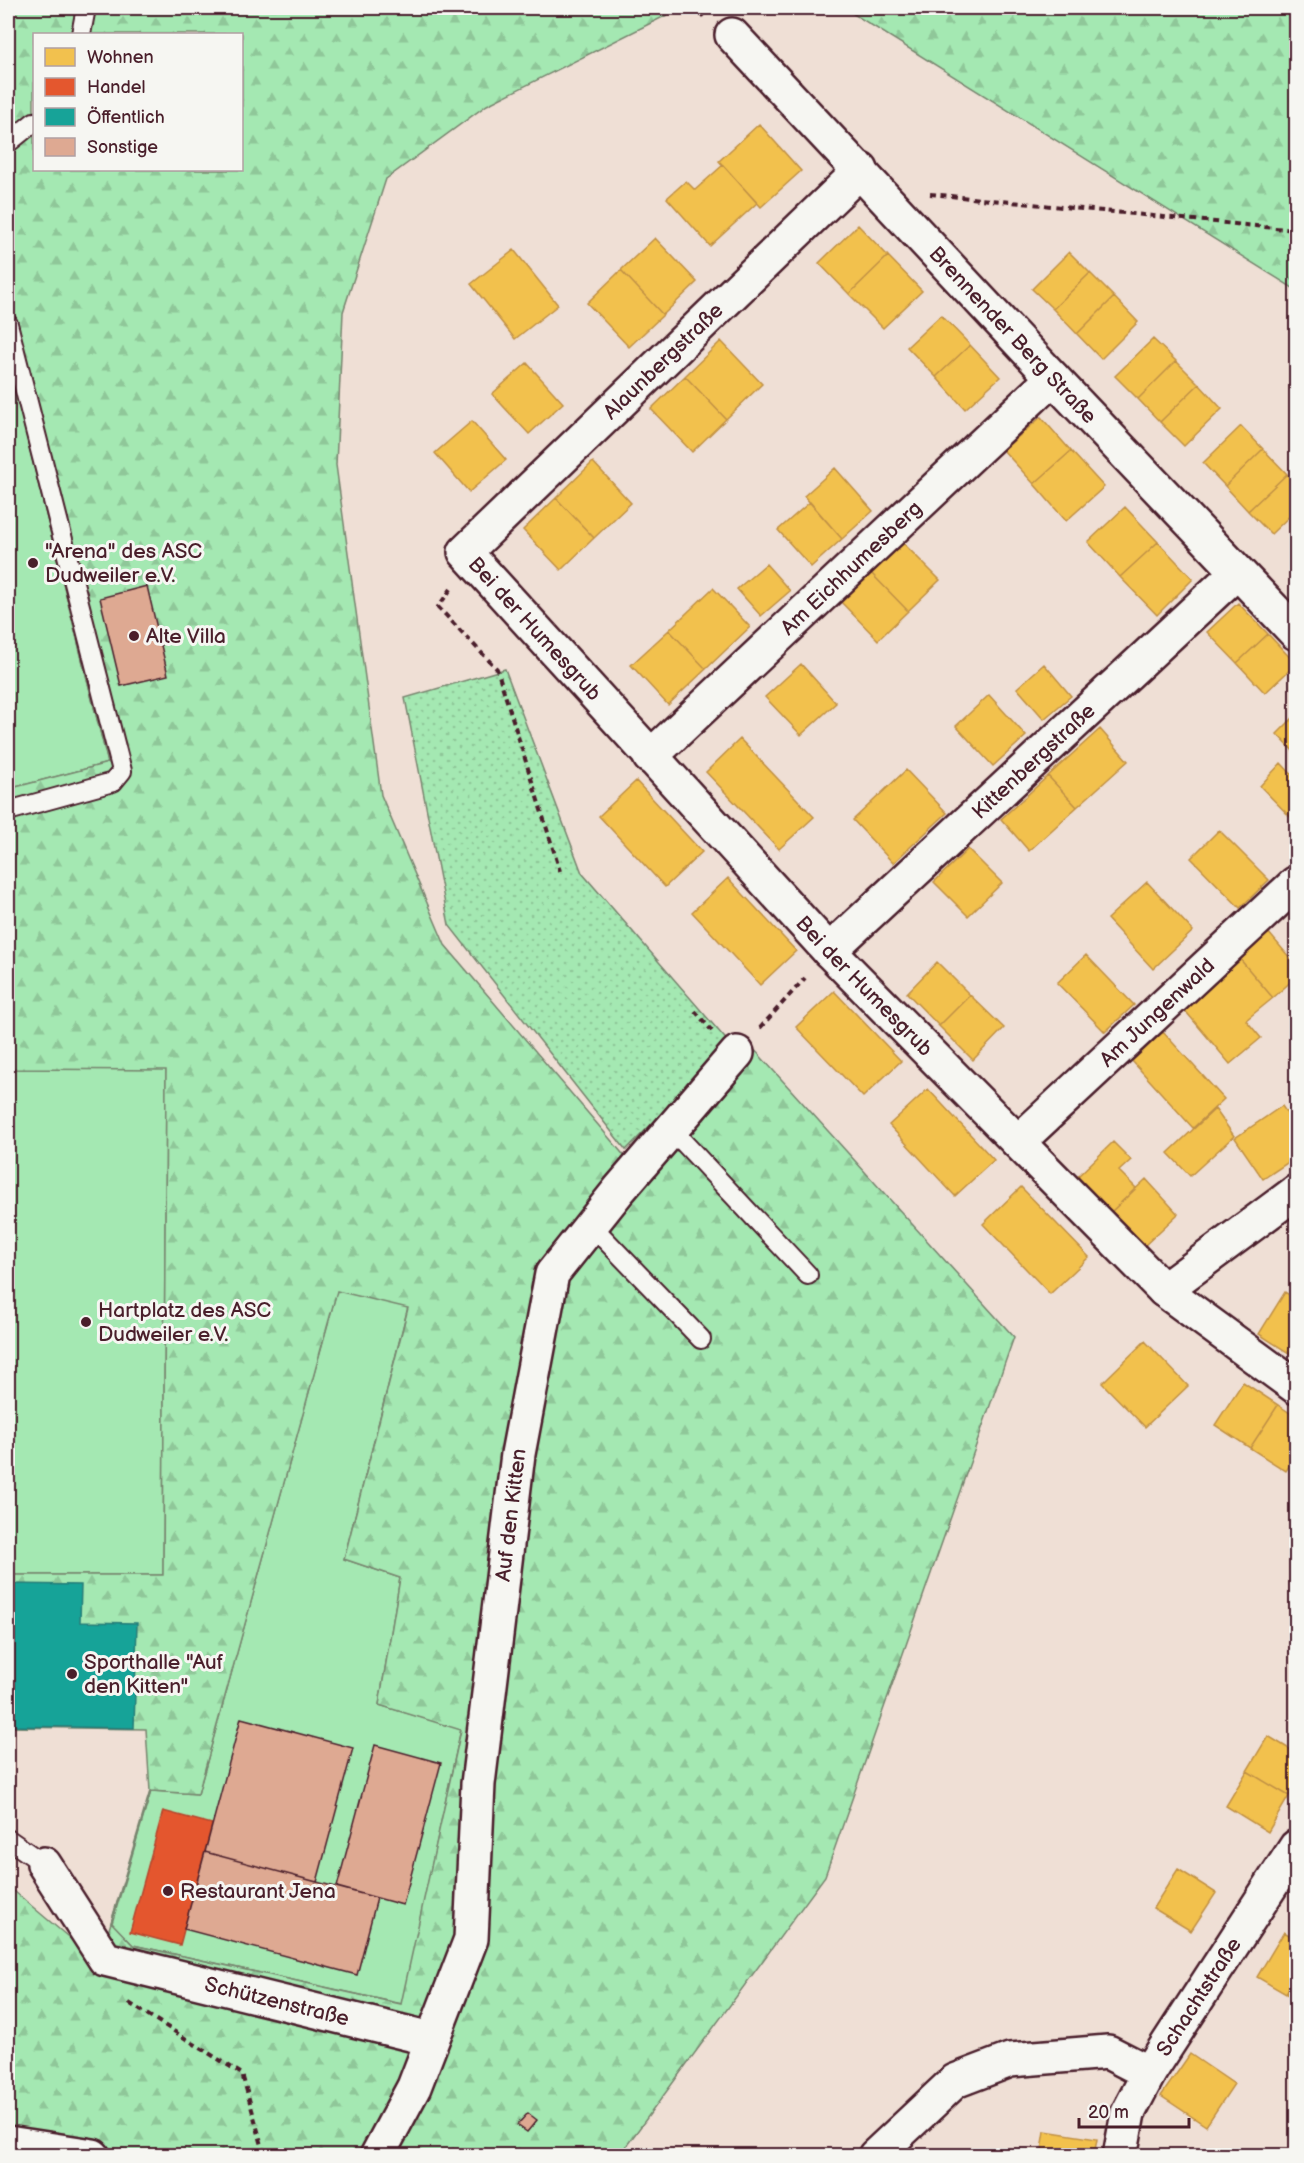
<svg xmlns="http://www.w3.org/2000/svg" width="1304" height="2163" font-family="'Balsamiq Sans',sans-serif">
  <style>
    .grass { fill: #a4e8b2; stroke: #77846e; stroke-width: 1.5 }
    .forest { fill: url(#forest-firs); stroke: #77846e; stroke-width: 1.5; fill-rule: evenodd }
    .park { fill: url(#park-dots); stroke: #77846e; stroke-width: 1.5 }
    .homes { fill: #f2c14e; stroke: #c09044; stroke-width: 1.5 }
    .shops { fill: #e4572e; stroke: #b6462d; stroke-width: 1.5 }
    .public { fill: #17a398; stroke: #267b77; stroke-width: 1.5 }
    .building { fill: #dea992; stroke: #4a1f2b; stroke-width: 1.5 }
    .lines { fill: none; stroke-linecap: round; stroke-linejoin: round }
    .lane-casing { stroke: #4a1f2b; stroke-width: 22 }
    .street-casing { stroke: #4a1f2b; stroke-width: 38 }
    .path { stroke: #4a1f2b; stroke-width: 4; stroke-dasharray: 6 4.5; stroke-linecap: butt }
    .lane { stroke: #f6f6f2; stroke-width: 18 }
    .street { stroke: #f6f6f2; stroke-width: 33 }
    .poi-dot { fill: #4a1f2b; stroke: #f6f6f2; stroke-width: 2 }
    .labels { text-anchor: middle; stroke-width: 6; stroke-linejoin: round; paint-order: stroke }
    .street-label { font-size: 21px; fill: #4a1f2b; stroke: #f6f6f2 }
    .poi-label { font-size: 21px; fill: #4a1f2b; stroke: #f6f6f2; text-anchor: start }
  </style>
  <defs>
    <pattern id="forest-firs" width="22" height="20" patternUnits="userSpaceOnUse" patternTransform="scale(1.5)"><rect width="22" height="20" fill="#a4e8b2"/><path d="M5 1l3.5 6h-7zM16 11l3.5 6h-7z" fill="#8fc799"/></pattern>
    <pattern id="park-dots" width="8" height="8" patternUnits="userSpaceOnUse" patternTransform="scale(1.5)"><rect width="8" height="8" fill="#a4e8b2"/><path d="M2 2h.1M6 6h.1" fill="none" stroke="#8fc799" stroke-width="1.8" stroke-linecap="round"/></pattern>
  </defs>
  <rect width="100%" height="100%" fill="#efdfd5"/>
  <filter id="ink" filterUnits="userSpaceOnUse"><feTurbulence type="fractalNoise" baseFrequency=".0167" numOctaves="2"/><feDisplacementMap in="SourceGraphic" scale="12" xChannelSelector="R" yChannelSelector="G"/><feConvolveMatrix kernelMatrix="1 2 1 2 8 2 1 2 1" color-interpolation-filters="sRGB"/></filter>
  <g filter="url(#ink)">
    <!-- grass -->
    <path class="grass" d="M8,362L108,763L8,789Z
      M8,1069H166L163,1575H8Z
      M337,1290L408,1307L344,1559L400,1578L379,1705L461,1729L402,2004L133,1945L111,1923L151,1791L198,1794Z"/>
    <!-- forest -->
    <path class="forest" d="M8,8H681L487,105L386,179L343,312L336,465L381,795L445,945L639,1173L753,1048L1014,1337L825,1876L619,2156L8,2155V1886L99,1963L150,1791L146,1729L8,1727V1575H163L166,1070L8,1069V789L108,763L8,362ZM34,34H242V170H34ZM337,1291L408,1308L344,1559L400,1578L379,1705L461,1730L401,2004L133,1945L112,1923L151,1791L198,1794Z
      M844,8H1296V290Z"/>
    <!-- park -->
    <path class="park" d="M505,669L582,873L730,1044L626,1150L449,925L405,698Z"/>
    <!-- homes -->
    <path class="homes" d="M759,124L801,171L761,207L719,161Z
      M723,165L757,203L710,246L667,198L686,181L695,190Z
      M858,225L888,256L849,294L819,263Z
      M655,238L697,282L663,315L621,270Z
      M514,250L558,305L515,339L471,284Z
      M1069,252L1090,273L1053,309L1032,289Z
      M888,256L922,291L883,328L849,294Z
      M621,270L663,315L629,347L587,303Z
      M1090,273L1114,297L1077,334L1053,309Z
      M1114,297L1138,322L1101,359L1077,334Z
      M941,315L970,345L936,377L907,347Z
      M1153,339L1176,361L1138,399L1115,376Z
      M721,341L762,384L726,419L685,376Z
      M970,345L1000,377L965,409L936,377Z
      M1176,361L1199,384L1160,422L1138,399Z
      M527,363L563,403L529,434L492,394Z
      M685,376L726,419L692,452L651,409Z
      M1199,384L1222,409L1184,446L1160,422Z
      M1041,417L1071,451L1034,484L1003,450Z
      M472,421L506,460L469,492L435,453Z
      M1241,426L1263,449L1225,486L1203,463Z
      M1263,449L1287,474L1248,511L1225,486Z
      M1071,451L1104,487L1066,521L1034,484Z
      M593,462L631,503L594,538L556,498Z
      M835,468L873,511L842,539L804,496Z
      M1287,474L1296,484V510L1271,534L1248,511Z
      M556,498L594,538L561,570L523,530Z
      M810,502L842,539L811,567L778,530Z
      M1125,507L1158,542L1120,577L1088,542Z
      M902,542L940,580L908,611L871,573Z
      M1158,542L1193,579L1157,615L1120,577Z
      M766,564L790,591L761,616L737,589Z
      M871,573L908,611L878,640L841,602Z
      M713,588L750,627L706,669L669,630Z
      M1238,603L1268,634L1237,663L1207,632Z
      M669,630L706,669L668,705L631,665Z
      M1268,634L1296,664L1265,693L1237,663Z
      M801,664L836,703L801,735L765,697Z
      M1044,664L1071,696L1044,719L1017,688Z
      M989,695L1026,736L993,766L956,726Z
      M1296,715V754L1277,734Z
      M1100,729L1128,761L1077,807L1048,776Z
      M740,739L814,817L779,849L706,772Z
      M1281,763L1296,779V823L1260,786Z
      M906,770L947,813L893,863L853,820Z
      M1048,776L1077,807L1029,851L1001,819Z
      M636,781L702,852L665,887L599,816Z
      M1219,830L1269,880L1240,908L1191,858Z
      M968,849L1002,883L968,916L934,882Z
      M728,878L796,951L760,985L692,912Z
      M1147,882L1193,931L1153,969L1107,919Z
      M1268,932L1296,965V977L1273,998L1239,958Z
      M1086,955L1134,1005L1105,1032L1057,983Z
      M1239,958L1273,998L1246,1020L1261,1038L1230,1064L1182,1007Z
      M937,962L970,995L939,1026L907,993Z
      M834,991L901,1061L863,1097L796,1027Z
      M970,995L1004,1028L973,1060L939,1026Z
      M1163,1032L1224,1099L1193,1128L1132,1061Z
      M928,1089L994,1160L955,1196L889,1125Z
      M1282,1106L1296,1127V1157L1263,1179L1235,1138Z
      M1215,1109L1234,1136L1190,1176L1168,1153Z
      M1113,1142L1131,1160L1119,1171L1136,1188L1110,1213L1076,1178Z
      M1146,1179L1178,1214L1143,1247L1110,1213Z
      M1021,1187L1089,1257L1050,1294L983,1224Z
      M1285,1292L1296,1300L1295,1357L1259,1334Z
      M1145,1341L1188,1386L1145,1427L1102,1383Z
      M1243,1382L1278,1405L1250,1448L1215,1425Z
      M1278,1405L1296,1417V1456L1286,1471L1250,1448Z
      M1268,1736L1296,1753V1784L1289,1796L1247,1771Z
      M1247,1771L1289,1796L1268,1832L1226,1806Z
      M1178,1869L1216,1893L1191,1931L1153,1908Z
      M1284,1932L1296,1939V1976L1286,1994L1257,1977Z
      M1296,1976V2000L1286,1994Z
      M1190,2054L1234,2084L1206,2126L1161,2096Z
      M1045,2131L1097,2139L1094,2156H1041Z"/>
    <!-- shops -->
    <path class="shops" d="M163,1811L212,1824L180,1945L130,1932Z"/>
    <!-- public -->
    <path class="public" d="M8,1584L81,1585L80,1622L137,1623L134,1728L8,1726Z"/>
    <!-- building -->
    <path class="building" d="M147,586L168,675L121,686L100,598Z
      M241,1718L353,1748L317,1882L205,1852Z
      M375,1745L441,1763L403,1905L337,1887Z
      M205,1852L377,1898L357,1975L184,1929Z
      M528,2113L537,2120L527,2132L517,2125Z"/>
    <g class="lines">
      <!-- lane casing -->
      <g class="lane-casing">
        <path id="lane" d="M81,34L86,8
          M8,143L34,122
          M8,324L122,771L113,782L8,811
          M672,1130L808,1275
          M591,1225L701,1339
          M8,1839L44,1864"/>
      </g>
      <!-- street casing -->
      <g class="street-casing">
        <g id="street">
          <path id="s1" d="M732,35L1053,378L1296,633"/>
          <path id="s2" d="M861,170L465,552L829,951L1164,1290L1296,1387"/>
          <path id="s3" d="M650,757L1053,378"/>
          <path id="s4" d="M829,951L1237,572"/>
          <path id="s5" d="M1018,1142L1296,883"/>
          <path d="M1164,1290L1296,1192"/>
          <path id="s6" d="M44,1864L105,1959L431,2039"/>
          <path d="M8,2143L93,2156"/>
          <path id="s7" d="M377,2156L414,2087L471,1939L478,1784L518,1454L552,1274L619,1190L737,1053"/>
          <path d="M875,2156L955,2081L1010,2060L1108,2052L1149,2073"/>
          <path id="s8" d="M1120,2156L1128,2113L1149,2073L1296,1847"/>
        </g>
      </g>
      <!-- path -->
      <path class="path" d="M692,8L704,16
        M930,194L1296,230
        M451,589L438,607L497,669L560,871
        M695,1011L712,1031
        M760,1028L805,978
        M129,2003L242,2074L265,2156"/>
      <!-- lane -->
      <use href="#lane" class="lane"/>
      <!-- street -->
      <use href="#street" class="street"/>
    </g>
  </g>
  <!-- markers -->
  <g class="poi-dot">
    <circle cx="33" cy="563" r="6"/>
    <circle cx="134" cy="636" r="6"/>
    <circle cx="86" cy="1322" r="6"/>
    <circle cx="72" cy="1674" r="6"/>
    <circle cx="168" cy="1891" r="6"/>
  </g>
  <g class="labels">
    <!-- street labels -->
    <g class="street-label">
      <text dy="7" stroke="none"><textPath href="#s1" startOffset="411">Brennender Berg Straße</textPath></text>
      <text transform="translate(663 361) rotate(-44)" y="7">Alaunbergstraße</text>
      <text dy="7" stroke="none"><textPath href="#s3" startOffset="276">Am Eichhumesberg</textPath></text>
      <text dy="7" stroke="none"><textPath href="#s2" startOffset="654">Bei der Humesgrub</textPath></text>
      <text dy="7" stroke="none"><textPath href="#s4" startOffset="279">Kittenbergstraße</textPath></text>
      <text dy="7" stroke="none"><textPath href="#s2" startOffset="1140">Bei der Humesgrub</textPath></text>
      <text dy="7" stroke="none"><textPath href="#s5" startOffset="190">Am Jungenwald</textPath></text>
      <text dy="7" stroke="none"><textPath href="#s7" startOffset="663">Auf den Kitten</textPath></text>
      <text dy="7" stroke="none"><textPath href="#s8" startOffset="180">Schachtstraße</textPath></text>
      <text dy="7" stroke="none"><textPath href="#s6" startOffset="290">Schützenstraße</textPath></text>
    </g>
    <!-- poi labels -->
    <g class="poi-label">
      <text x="45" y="558">"Arena" des ASC<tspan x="45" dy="24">Dudweiler e.V.</tspan></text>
      <text x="146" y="643">Alte Villa</text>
      <text x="98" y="1317">Hartplatz des ASC<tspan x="98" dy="24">Dudweiler e.V.</tspan></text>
      <text x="84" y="1669">Sporthalle "Auf<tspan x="84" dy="24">den Kitten"</tspan></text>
      <text x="180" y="1898">Restaurant Jena</text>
    </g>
  </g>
  <!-- margin -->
  <rect width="1304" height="2163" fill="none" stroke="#f6f6f2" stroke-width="30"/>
  <rect x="15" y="15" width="1274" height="2133" fill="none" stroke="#4a1f2b" stroke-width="2" filter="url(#ink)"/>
  <!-- legend -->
  <rect x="33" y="33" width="210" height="138" fill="#f6f6f2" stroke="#b1a0a2" stroke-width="1.5"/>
  <rect x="45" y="48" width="30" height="18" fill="#f2c14e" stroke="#b1a0a2" stroke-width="1.5"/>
  <text x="87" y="63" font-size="18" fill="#4a1f2b">Wohnen</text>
  <rect x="45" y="78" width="30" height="18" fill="#e4572e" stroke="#b1a0a2" stroke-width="1.5"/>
  <text x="87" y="93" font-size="18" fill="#4a1f2b">Handel</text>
  <rect x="45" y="108" width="30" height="18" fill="#17a398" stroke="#b1a0a2" stroke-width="1.5"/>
  <text x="87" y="123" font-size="18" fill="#4a1f2b">Öffentlich</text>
  <rect x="45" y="138" width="30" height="18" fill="#dea992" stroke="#b1a0a2" stroke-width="1.5"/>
  <text x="87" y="153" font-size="18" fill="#4a1f2b">Sonstige</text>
  <!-- scale -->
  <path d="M1079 2118v9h110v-9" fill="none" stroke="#4a1f2b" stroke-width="3"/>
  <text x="1088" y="2118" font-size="18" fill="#4a1f2b" stroke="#f6f6f2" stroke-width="4.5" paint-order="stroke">20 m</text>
</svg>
